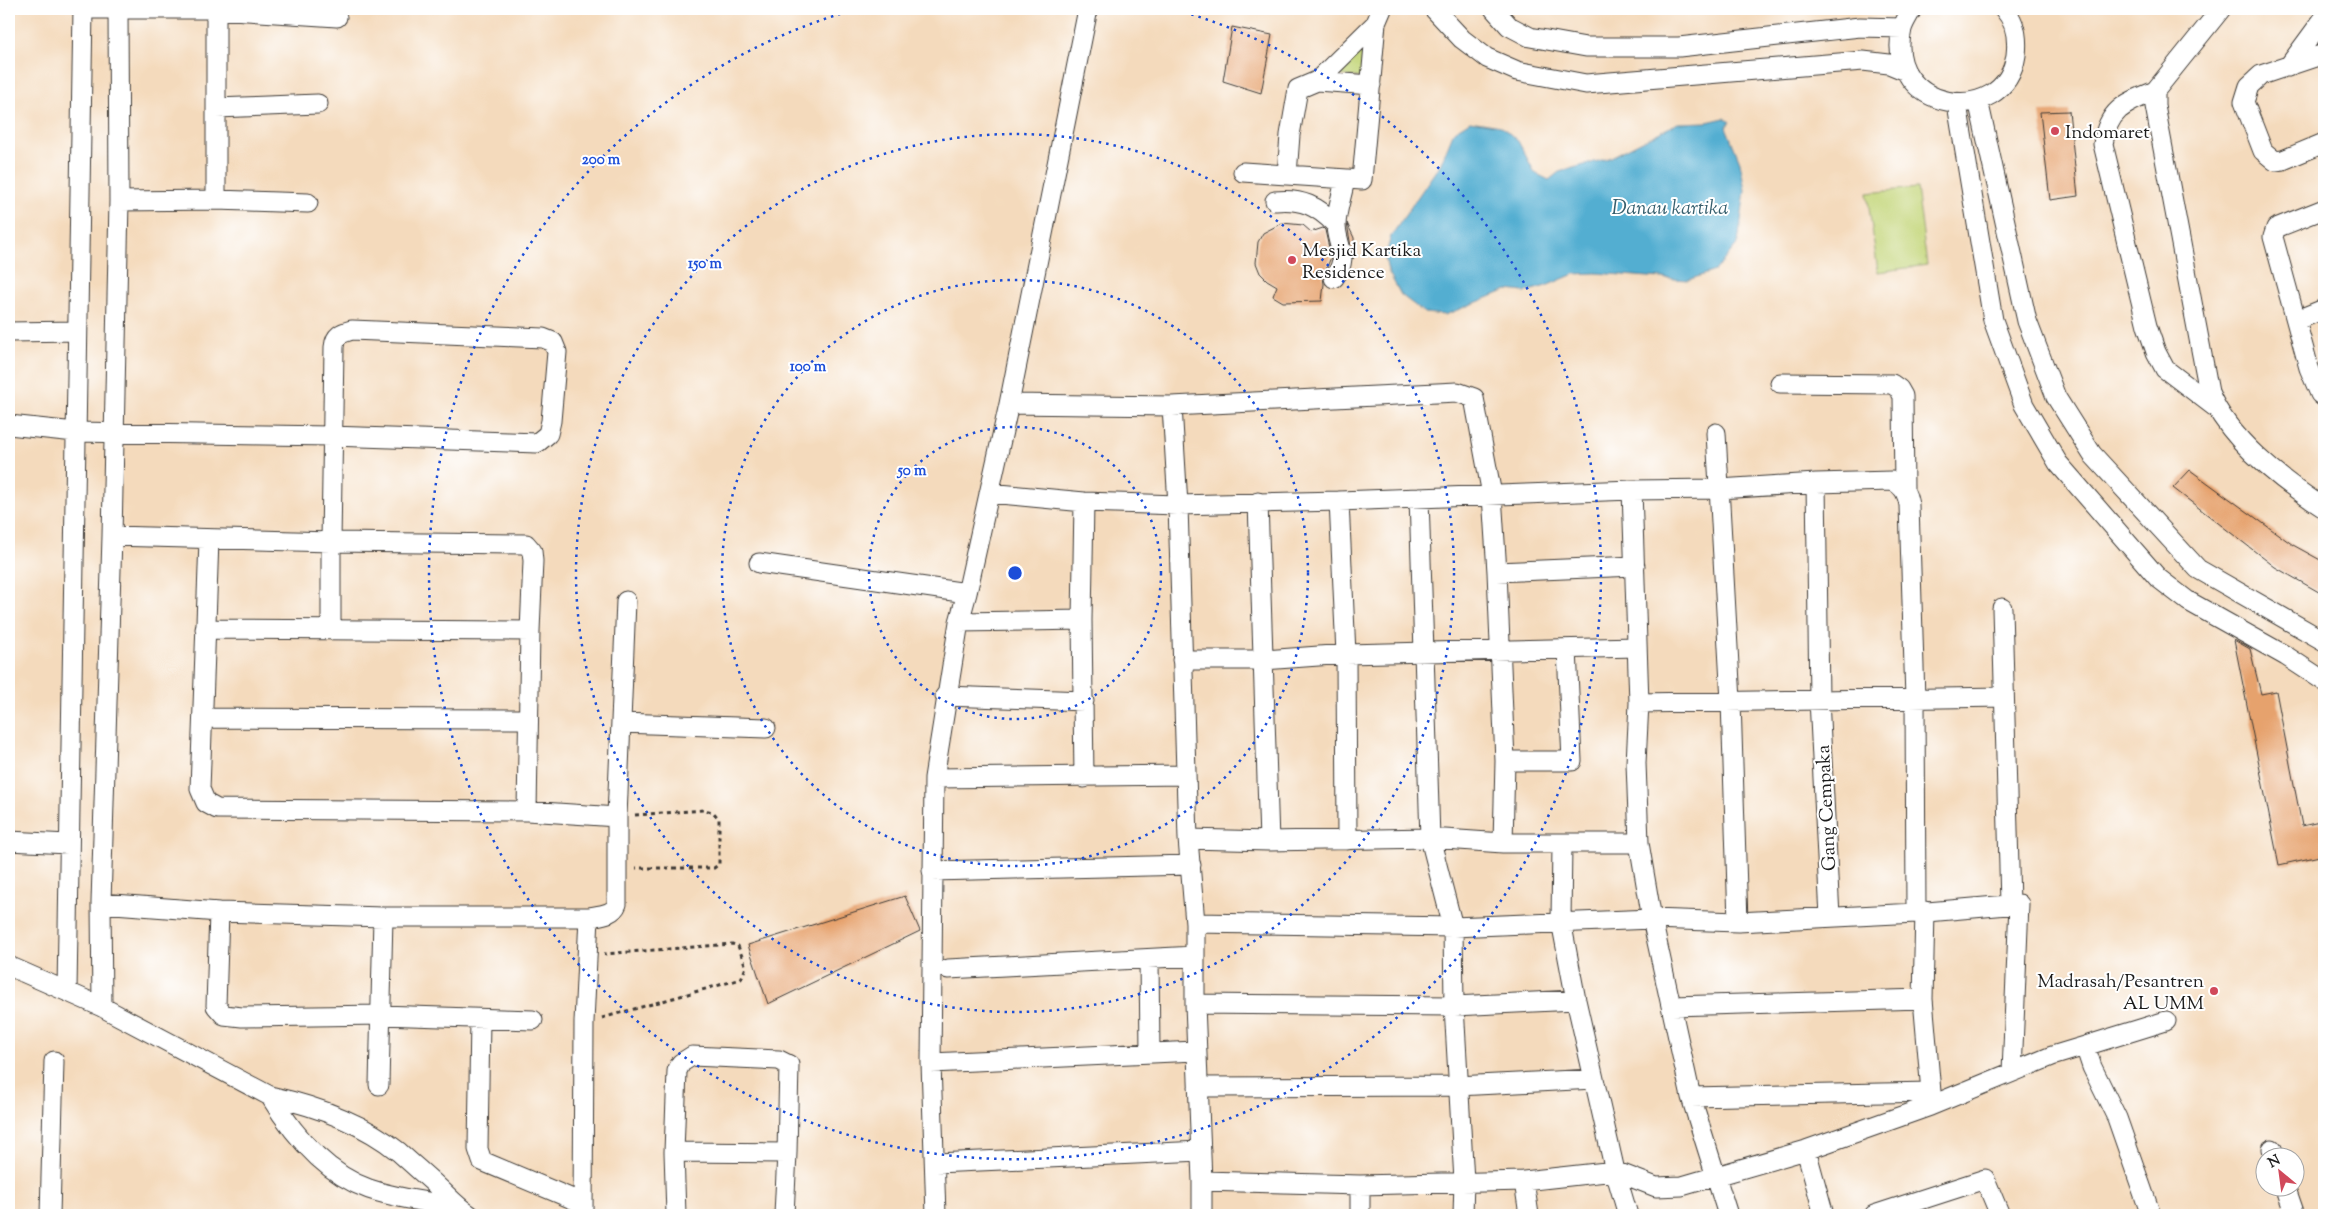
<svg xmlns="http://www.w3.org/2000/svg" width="2333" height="1224" font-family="'Sorts Mill Goudy',serif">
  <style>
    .green { fill: #c3d578; stroke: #70784a }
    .water { fill: #53aed1; stroke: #386576 }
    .building { fill: #e6a26d }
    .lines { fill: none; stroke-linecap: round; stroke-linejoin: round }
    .minor-casing { stroke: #3c3834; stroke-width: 21 }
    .path { stroke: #3c3834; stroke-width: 3; stroke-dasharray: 4 4; stroke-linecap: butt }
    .minor { stroke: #fff; stroke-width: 19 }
    .ring { fill: none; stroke: #1d4ed8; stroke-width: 2.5; stroke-dasharray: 2.5 5 }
    .poi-dot { fill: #d1495b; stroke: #fff; stroke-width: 2 }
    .labels { text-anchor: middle; stroke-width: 4; stroke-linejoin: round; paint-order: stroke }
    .poi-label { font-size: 19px; fill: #1c1c1c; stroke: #fff; text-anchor: start }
    .street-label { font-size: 19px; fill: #1c1c1c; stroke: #fff }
    .water-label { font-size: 20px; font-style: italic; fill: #355e6d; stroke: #fff }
    .centre { fill: #1d4ed8; stroke: #fff; stroke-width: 2.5 }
    .ring-label { font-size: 15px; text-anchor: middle; font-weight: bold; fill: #1d4ed8; stroke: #fff; stroke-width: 4; stroke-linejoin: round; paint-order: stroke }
  </style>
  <rect width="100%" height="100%" fill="#fff"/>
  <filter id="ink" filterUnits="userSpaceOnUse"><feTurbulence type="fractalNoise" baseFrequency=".02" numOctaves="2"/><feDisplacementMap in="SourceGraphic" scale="10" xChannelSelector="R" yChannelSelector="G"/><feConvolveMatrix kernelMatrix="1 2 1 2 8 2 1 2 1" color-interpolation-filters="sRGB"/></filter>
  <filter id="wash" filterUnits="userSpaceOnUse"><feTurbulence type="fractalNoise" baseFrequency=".0096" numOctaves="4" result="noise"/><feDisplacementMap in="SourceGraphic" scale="20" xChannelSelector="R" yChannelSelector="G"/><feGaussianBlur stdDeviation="1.12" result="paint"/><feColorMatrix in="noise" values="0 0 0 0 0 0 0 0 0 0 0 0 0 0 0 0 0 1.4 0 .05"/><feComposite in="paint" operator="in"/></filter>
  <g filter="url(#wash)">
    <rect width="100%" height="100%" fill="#f4dabc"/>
    <!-- green -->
    <path class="green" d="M1362,49L1366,50L1364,78L1337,75Z
      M1917,188L1927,265L1878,272L1867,193Z"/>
    <!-- water -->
    <path class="water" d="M1724,118L1730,122L1726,127L1740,162L1745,190L1738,243L1715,271L1688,280L1596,273L1574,274L1546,286L1525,292L1507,290L1445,315L1425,313L1401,295L1388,271L1385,258L1391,236L1441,163L1454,131L1470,121L1501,126L1518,141L1535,173L1549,180L1559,172L1609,158L1678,123L1707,122Z"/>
    <g id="blocks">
      <!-- building -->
      <path class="building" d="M1232,27L1272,35L1261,93L1223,81Z
        M2069,111L2078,196L2050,200L2040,112Z
        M1282,223L1303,225L1311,232L1323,228L1325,230L1331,257L1323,277L1324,284L1322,301L1283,302L1273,296L1277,286L1267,280L1260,273L1256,263L1258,242L1263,233Z
        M1347,223L1354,238V255L1353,259Z
        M2190,470L2293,545L2324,562V595L2275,567L2173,488Z
        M2234,640L2250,649L2261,694L2276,691L2302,826L2324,821V855L2279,865Z
        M905,896L920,931L768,1004L748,945Z"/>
    </g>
  </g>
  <g filter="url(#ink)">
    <use href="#blocks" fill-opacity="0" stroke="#3c3834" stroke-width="1"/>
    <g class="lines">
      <!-- minor casing -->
      <g class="minor-casing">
        <path id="minor" d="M83,9H216L337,17
          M1434,9L1462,39L1487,58L1517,71L1586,84L1863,61L1889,64L1906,71
          M1494,9L1509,26L1530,37L1586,47H1679L1860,27L1902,28
          M1912,9C1909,15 1904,22 1902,29C1883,111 2005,131 2016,55C2018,38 2016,22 2004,9
          M2221,9L2155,91V106L2209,392C2228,439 2282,481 2324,508
          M1376,23L1317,81L1298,89L1290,135L1287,175L1362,180L1376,23L1382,9
          M2324,54L2261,75L2249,86L2244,102L2263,151L2275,161L2283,160L2324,143
          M2288,67L2324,18
          M1317,81L1371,85
          M2155,91C2126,103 2108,109 2103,144L2147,326L2156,352L2165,369L2215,407
          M1978,100L2027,321L2056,397L2092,454L2198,569L2324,641
          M1957,104L1993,320L2024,405L2058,463L2158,578L2188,601L2286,656L2324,681
          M217,108L318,104
          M1243,172L1287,175
          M216,200V9
          M119,201L216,200L308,203
          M1275,201C1301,198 1318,206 1336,225
          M2324,209L2276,228L2273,237L2309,368L2320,394L2324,397
          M1334,278C1350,256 1337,247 1336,226C1336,211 1343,193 1345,179
          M2297,320L2324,309
          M9,332L77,331
          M1780,383L1892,384L1899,389L1903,396L1904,490
          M1009,404L1172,406L1457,392L1474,398L1492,495L1497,572L1505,761L1503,843
          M1172,406L1178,505L1188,839L1195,923V1004L1202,1181V1215
          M9,425L75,432L331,436L537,443L548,434L551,421L557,352L553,342L543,338L352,330C341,333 335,335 334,347L331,542L112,536
          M1716,433L1731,701L1738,922
          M1816,483L1819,699L1830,917
          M1632,490L1639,703L1636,763L1639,843L1652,919L1691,1097L1728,1215
          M989,493L1084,502L1178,505L1339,501L1632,490L1719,489L1816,483L1892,481C1903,485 1907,493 1909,505L1915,699L1916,913
          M1419,498L1430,838L1453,927L1454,1006L1464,1181L1463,1215
          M1339,501L1346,654L1347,840
          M1084,502L1082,620L1084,778
          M1258,502L1269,841
          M209,540L200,789L206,803L217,809L527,811L617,817
          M759,563L967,593
          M1497,572L1635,566
          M2002,608L2010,904
          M959,622L1082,620
          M205,629L530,631
          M331,630V542L526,544L532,551L533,561L530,631L527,811
          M1182,660H1263L1346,654L1637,647
          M945,696L1084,701
          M1639,703L2003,697
          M204,718L528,719
          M621,723L766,728
          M1505,761H1572L1567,649
          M934,778L1186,775
          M1188,839L1269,841L1430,838L1503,843H1639
          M9,841L68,844
          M1562,844L1561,921L1576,1000L1615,1171L1628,1215
          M932,871L1191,865
          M101,903L219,912L383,917H589
          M1925,911L1923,999L1931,1092L1930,1105
          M219,912L216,1006L224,1015L242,1017L381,1015L533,1020
          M1195,923L1453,927L1652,919L1738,922L1916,913L2019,904L2012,1072
          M1149,959L1150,1053
          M9,966L102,1007L270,1096C316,1106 362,1122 399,1152C411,1163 424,1174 436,1185C448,1196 457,1207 470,1215
          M948,969L1195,956
          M67,991L83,9
          M1195,1004L1454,1006L1576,1000
          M1672,1006L1923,999
          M102,1007L101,903L112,536L119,201L118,9
          M480,1019L478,1149L482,1161L582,1203
          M2085,1046L2166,1021
          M931,1063L1196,1051
          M379,1085L383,917
          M1198,1087L1457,1086L1594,1079
          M270,1096C293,1134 326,1174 369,1189C396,1198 427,1202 455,1206
          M1691,1097L1931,1092
          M2272,1149L2275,1156
          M1806,1150L1824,1215
          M674,1152L787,1153L789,1065L779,1060L692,1056L681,1063L677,1071L674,1152L676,1215
          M936,1163L1201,1151
          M1202,1181L1360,1185L1524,1181L1615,1171L1656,1187L1682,1186L1806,1150L1930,1106L2052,1056L2085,1046L2092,1067L2117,1118L2151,1215
          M1524,1181L1529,1215
          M1360,1185V1215
          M2285,1186L2295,1215
          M50,1215L54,1061
          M583,1215L584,1022L589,917C600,915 613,915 617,904V817L626,601
          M784,1215L787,1153
          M936,1215L931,1063L934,778L959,622L967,593L1009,404L1088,9
          M1874,1215L1985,1179L2000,1215"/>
      </g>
      <!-- path -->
      <path class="path" d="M635,815L704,810L713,812L719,819V864L714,868H636
        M602,1018L741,979L746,967L738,946L732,944L604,954"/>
      <!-- minor -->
      <use href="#minor" class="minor"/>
    </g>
  </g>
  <!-- distance rings -->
  <g class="ring">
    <circle cx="1015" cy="573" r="146"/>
    <circle cx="1015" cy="573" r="293"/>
    <circle cx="1015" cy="573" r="439"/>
    <path d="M1177 10A586 586 0 1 1 853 10"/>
  </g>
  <!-- markers -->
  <g class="poi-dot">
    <circle cx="2055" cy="131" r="5"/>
    <circle cx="1292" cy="260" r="5"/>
    <circle cx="2214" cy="991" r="5"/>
  </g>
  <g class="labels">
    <!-- poi labels -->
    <g class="poi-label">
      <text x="2065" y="138">Indomaret</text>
      <text x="1302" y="256">Mesjid Kartika<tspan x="1302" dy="22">Residence</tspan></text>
      <text x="2204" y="987" text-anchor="end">Madrasah/Pesantren<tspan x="2204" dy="22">AL UMM</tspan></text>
    </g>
    <!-- street labels -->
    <g class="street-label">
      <text transform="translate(1825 808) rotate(-93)" y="7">Gang Cempaka</text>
    </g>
    <!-- water labels -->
    <g class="water-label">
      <text x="1670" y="214">Danau kartika</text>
    </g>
  </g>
  <circle cx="1015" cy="573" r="8" class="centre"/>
  <g class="ring-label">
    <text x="601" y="164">200 m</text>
    <text x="705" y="268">150 m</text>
    <text x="808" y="371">100 m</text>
    <text x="912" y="475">50 m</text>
  </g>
  <!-- margin -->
  <rect width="2333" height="1224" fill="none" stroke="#fff" stroke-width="30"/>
  <!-- north arrow -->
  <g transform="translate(2280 1172) rotate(331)"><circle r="24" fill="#ffffff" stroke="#a4a4a4"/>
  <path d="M0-4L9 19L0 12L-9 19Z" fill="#d1495b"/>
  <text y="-8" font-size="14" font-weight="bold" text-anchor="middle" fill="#1c1c1c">N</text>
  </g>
</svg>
